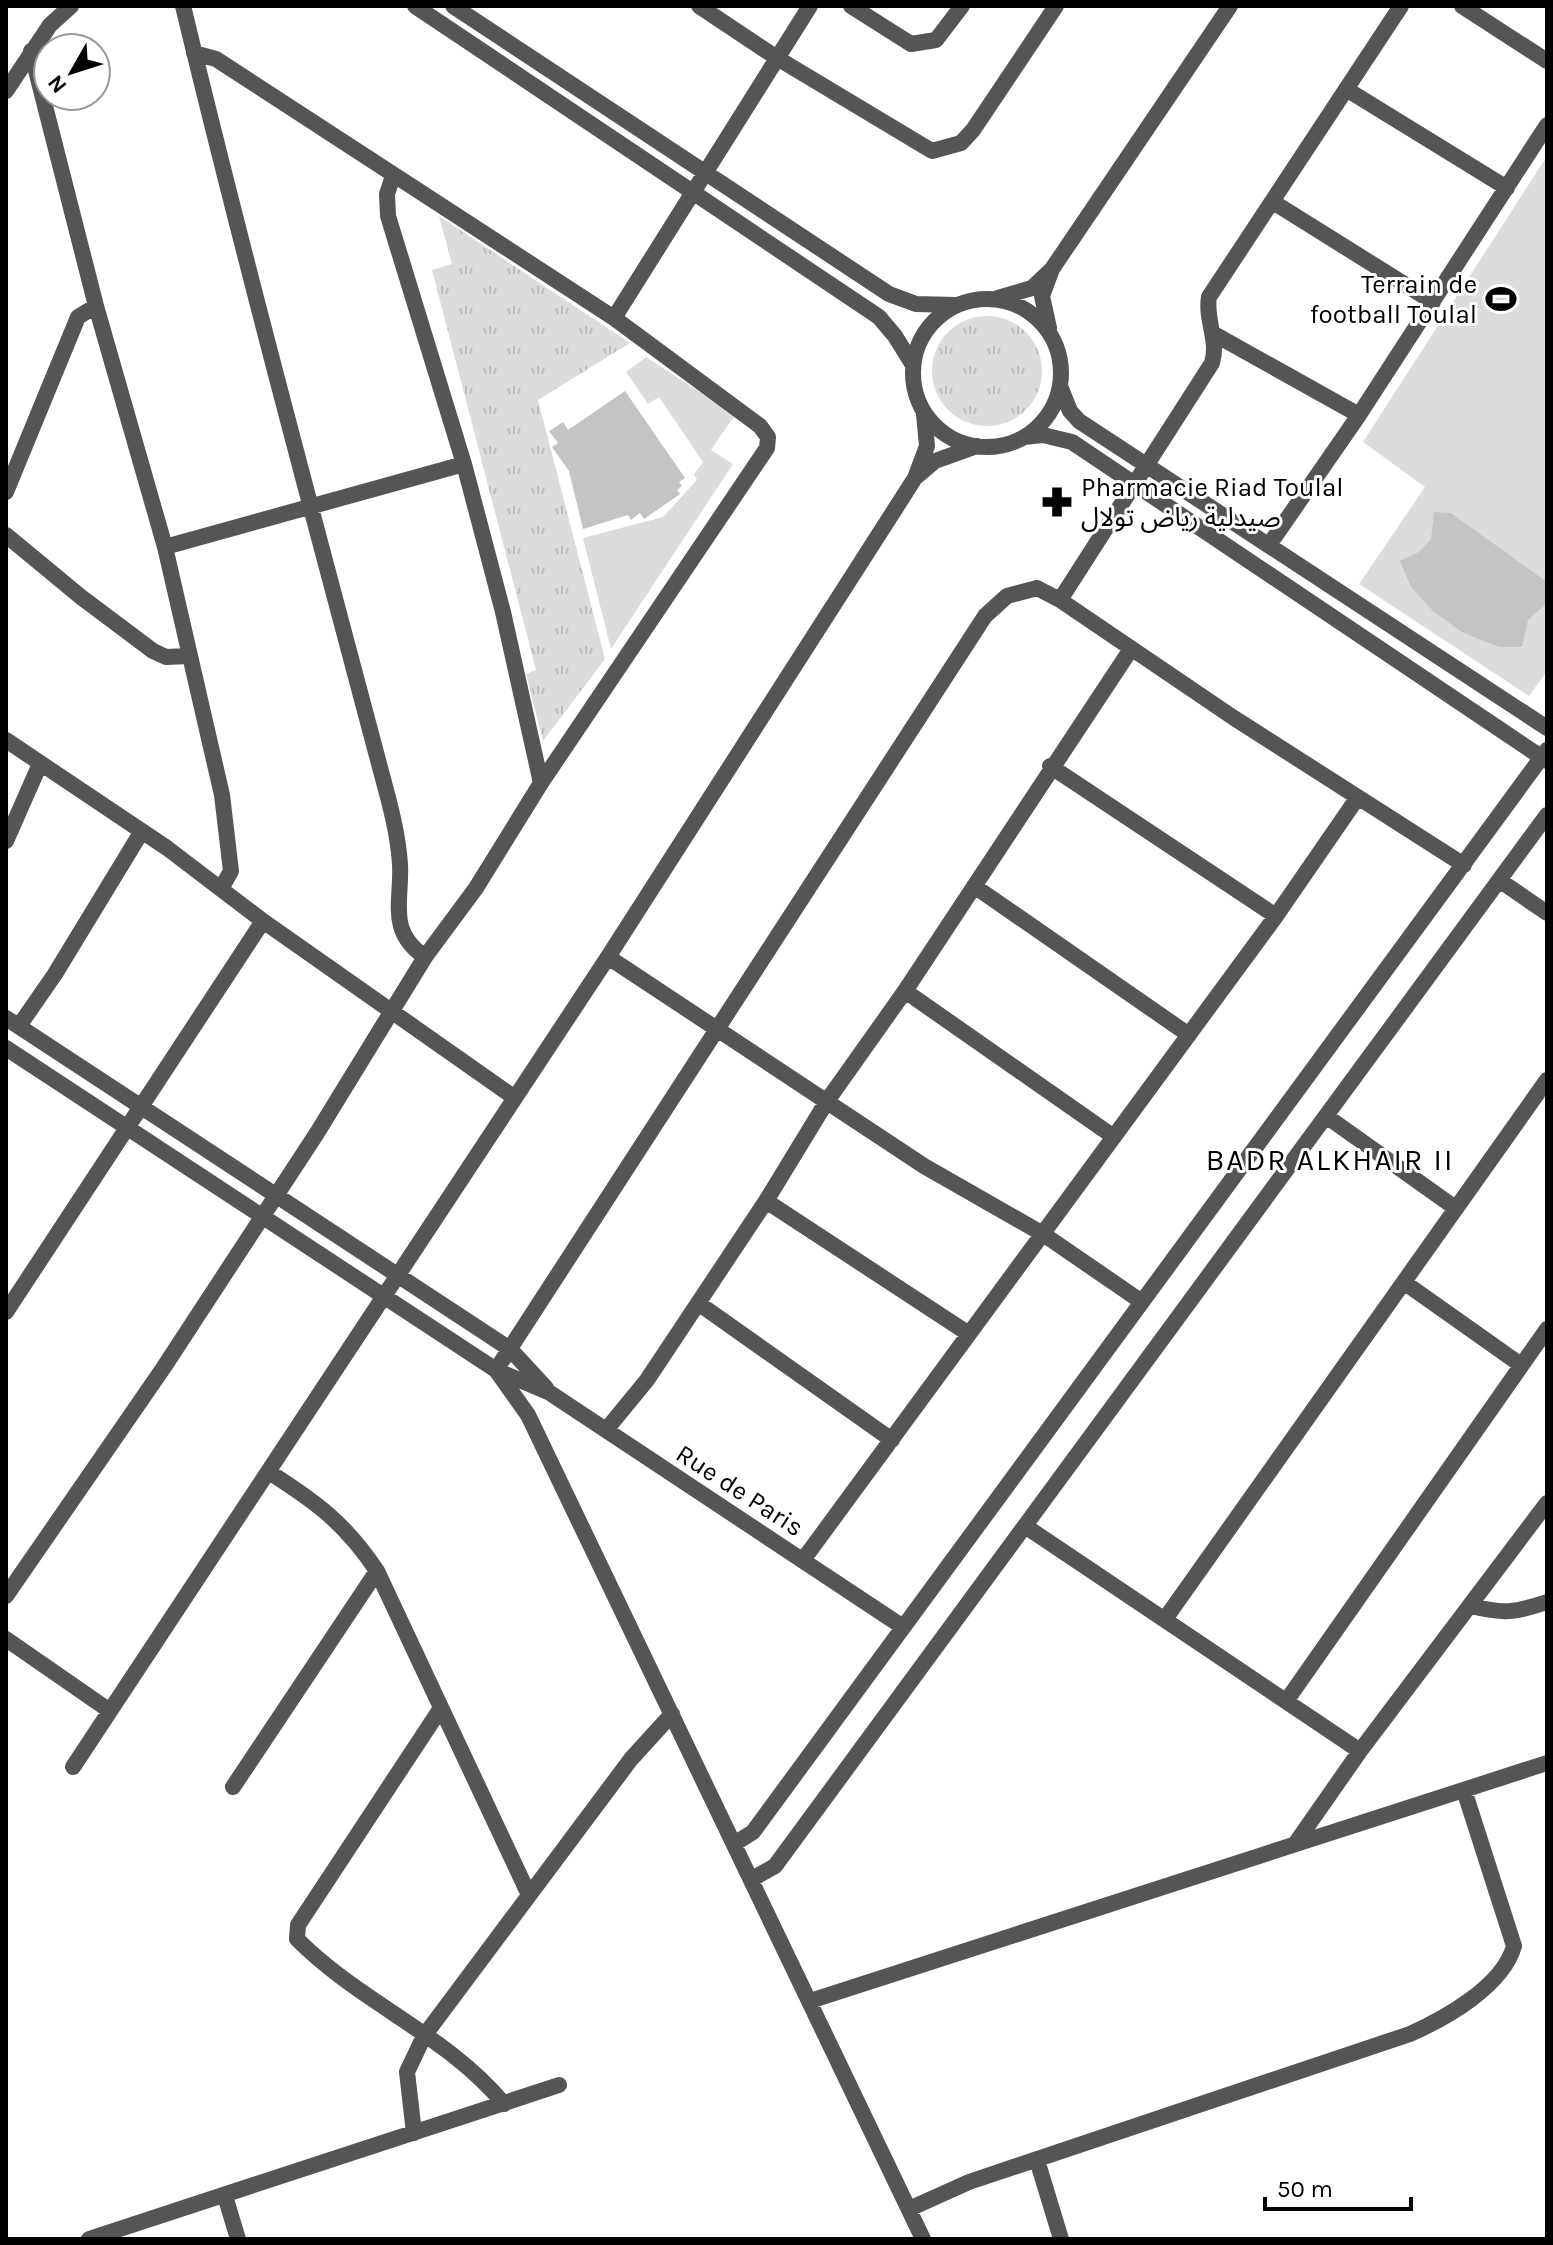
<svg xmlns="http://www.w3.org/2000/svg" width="1553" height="2245" font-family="Karla,'Noto Sans Arabic',sans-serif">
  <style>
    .grass { fill: url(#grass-tufts) }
    .garden { fill: #dcdcdc }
    .building { fill: #c4c4c4 }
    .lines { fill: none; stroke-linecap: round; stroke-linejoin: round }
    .minor { stroke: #555; stroke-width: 16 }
    .tertiary { stroke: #555; stroke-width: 16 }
    .labels { text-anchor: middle; stroke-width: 6; stroke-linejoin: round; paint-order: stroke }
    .poi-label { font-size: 26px; fill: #000; stroke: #fff; text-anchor: end }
    .street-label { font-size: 26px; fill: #000; stroke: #fff }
    .quarter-label { font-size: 30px; letter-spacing: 2px; fill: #000; stroke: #fff }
  </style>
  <defs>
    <pattern id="grass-tufts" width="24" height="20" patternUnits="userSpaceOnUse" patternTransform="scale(2)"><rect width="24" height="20" fill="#dcdcdc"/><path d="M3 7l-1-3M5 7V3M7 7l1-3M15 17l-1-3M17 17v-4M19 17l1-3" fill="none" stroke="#bbb"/></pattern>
  </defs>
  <rect width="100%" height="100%" fill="#fff"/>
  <!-- grass -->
  <path class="grass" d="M439,216L630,343L538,400L605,659L543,741L526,674L536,670L432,270L452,264Z
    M932 371a55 55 0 1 1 110 0a55 55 0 1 1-110 0Z"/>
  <!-- garden -->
  <path class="garden" d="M1547,156V671L1529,696L1359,584L1425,487L1363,442Z
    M646,357L735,415L711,450L733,464L611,649L583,538L663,517L697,480L694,474L703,462L659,397L648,404L626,372Z"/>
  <!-- building -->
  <path class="building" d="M625,391L685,478L679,482L682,486L677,490L680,494L644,519L640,513L631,520L628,515L583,529L569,471L552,447L558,443L549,431L563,422L568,430Z
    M1434,512L1451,513L1547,582V603L1528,620L1522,647H1499L1462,632L1434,612L1411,587L1400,561L1419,552L1431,539Z"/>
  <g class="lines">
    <!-- minor -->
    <path class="minor" d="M183,6C245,263 314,519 382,775C390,804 398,834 400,864C402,902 387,931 425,957
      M415,6L879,317L895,336L913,365
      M453,6L889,294L916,304L954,305
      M699,6L777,58L932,151L961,143L973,130L1056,6
      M851,6L911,44L936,40L962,6
      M1462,6L1547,61
      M31,51L96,306L165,547L222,795L231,871L222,887
      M1346,89L1507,188
      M393,176L387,194L388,216L464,464L503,612L541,783
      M1273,202L1433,302
      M1052,269L1230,6
      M998,298L1032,288L1052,269L1042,296L1049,328
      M913 373a74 74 0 1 1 148 0a74 74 0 1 1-148 0Z
      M614,318L810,6
      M1214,334L1359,415
      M1060,386L1070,411L1079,421L1547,728
      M924,414L927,446L915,478L935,461L977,446
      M1024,437L1043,435L1072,442L1547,761
      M6,492L78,317L96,306
      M6,535L81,597L153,651L166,657L189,656
      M1269,545L1359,415L1547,125
      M165,547L464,464
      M1060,600L1212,363C1219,340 1205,320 1209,297L1401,6
      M6,740L167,848L263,921L515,1098
      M1050,766L1276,916
      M6,841L40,764
      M1499,880L1547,913
      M974,886L1189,1035
      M608,957L924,1166L1043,1234L1142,1302
      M905,991L1114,1137
      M6,1018L510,1349L546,1388
      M19,1026L55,974L142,831
      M6,1048L496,1370L550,1393L903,1627
      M1326,1116L1454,1207
      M766,1201L969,1334
      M1405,1283L1521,1365
      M698,1303L892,1440
      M6,1312L263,921
      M606,1430L647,1380L766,1201L827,1101L905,991L1131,649
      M269,1472C316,1502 345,1523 377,1571L529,1895
      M1025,1526L1360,1751
      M803,1560L1276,916L1358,797
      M6,1596L164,1367L317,1133L425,957L476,888L541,783L767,448L768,437L760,426L614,318L216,59L194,53
      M1471,1606C1504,1614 1514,1613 1547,1602
      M1165,1619L1547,1080
      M6,1639L110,1711
      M1287,1700L1547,1329
      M441,1708L298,1925L297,1939C359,2002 447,2035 504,2104
      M73,1767L608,957L915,478
      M233,1787L377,1571
      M734,1844L753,1832L1547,750
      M1295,1844L1360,1751L1547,1503
      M752,1879L775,1866L1547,815
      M810,2001L1547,1763
      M414,2133L407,2072L424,2036L631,1759L672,1714
      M1037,2160L1061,2239
      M225,2196L238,2239
      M909,2209L969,2182L1410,2034C1446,2018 1503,1986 1514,1946L1464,1790
      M89,2239L559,2085
      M923,2239L528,1415L496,1370L985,616L1007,596L1037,588L1060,600L1234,718L1464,865"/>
    <!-- tertiary -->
    <path class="tertiary" d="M6,91L50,25L71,6"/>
  </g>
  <!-- icons -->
  <defs>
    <g id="stadium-bare" transform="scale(2.4)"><path d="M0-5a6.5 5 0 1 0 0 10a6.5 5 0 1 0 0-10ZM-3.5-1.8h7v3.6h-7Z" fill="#000" stroke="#fff" stroke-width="2.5" paint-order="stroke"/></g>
    <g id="pharmacy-bare" transform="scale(2.4)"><path d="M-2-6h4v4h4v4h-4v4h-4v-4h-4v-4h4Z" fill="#000" stroke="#fff" stroke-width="2.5" paint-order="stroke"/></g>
  </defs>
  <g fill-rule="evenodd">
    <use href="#stadium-bare" x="1501" y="299"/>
    <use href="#pharmacy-bare" x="1057" y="502"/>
  </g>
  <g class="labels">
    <!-- poi labels -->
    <g class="poi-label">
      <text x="1477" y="293">Terrain de<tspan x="1477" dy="30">football Toulal</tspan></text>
      <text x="1081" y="496" text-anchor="start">Pharmacie Riad Toulal<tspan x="1081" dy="30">صيدلية رياض تولال</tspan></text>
    </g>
    <!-- street labels -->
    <g class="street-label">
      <text transform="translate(740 1490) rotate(33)" y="9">Rue de Paris</text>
    </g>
    <!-- quarter labels -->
    <g class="quarter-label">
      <text x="1330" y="1170">BADR ALKHAIR II</text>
    </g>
  </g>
  <!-- border -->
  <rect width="1553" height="2245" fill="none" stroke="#000000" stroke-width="16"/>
  <!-- north arrow -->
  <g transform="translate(72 72) rotate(231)"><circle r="38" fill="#ffffff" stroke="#999999" stroke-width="2"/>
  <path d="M0-6L14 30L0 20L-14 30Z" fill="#000000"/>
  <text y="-12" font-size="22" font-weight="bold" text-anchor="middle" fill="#000000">N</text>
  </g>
  <!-- scale -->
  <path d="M1265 2197v12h146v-12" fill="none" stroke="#000000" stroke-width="4"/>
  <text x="1277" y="2197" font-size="24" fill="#000000" stroke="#ffffff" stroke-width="6" paint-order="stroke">50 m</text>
</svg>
